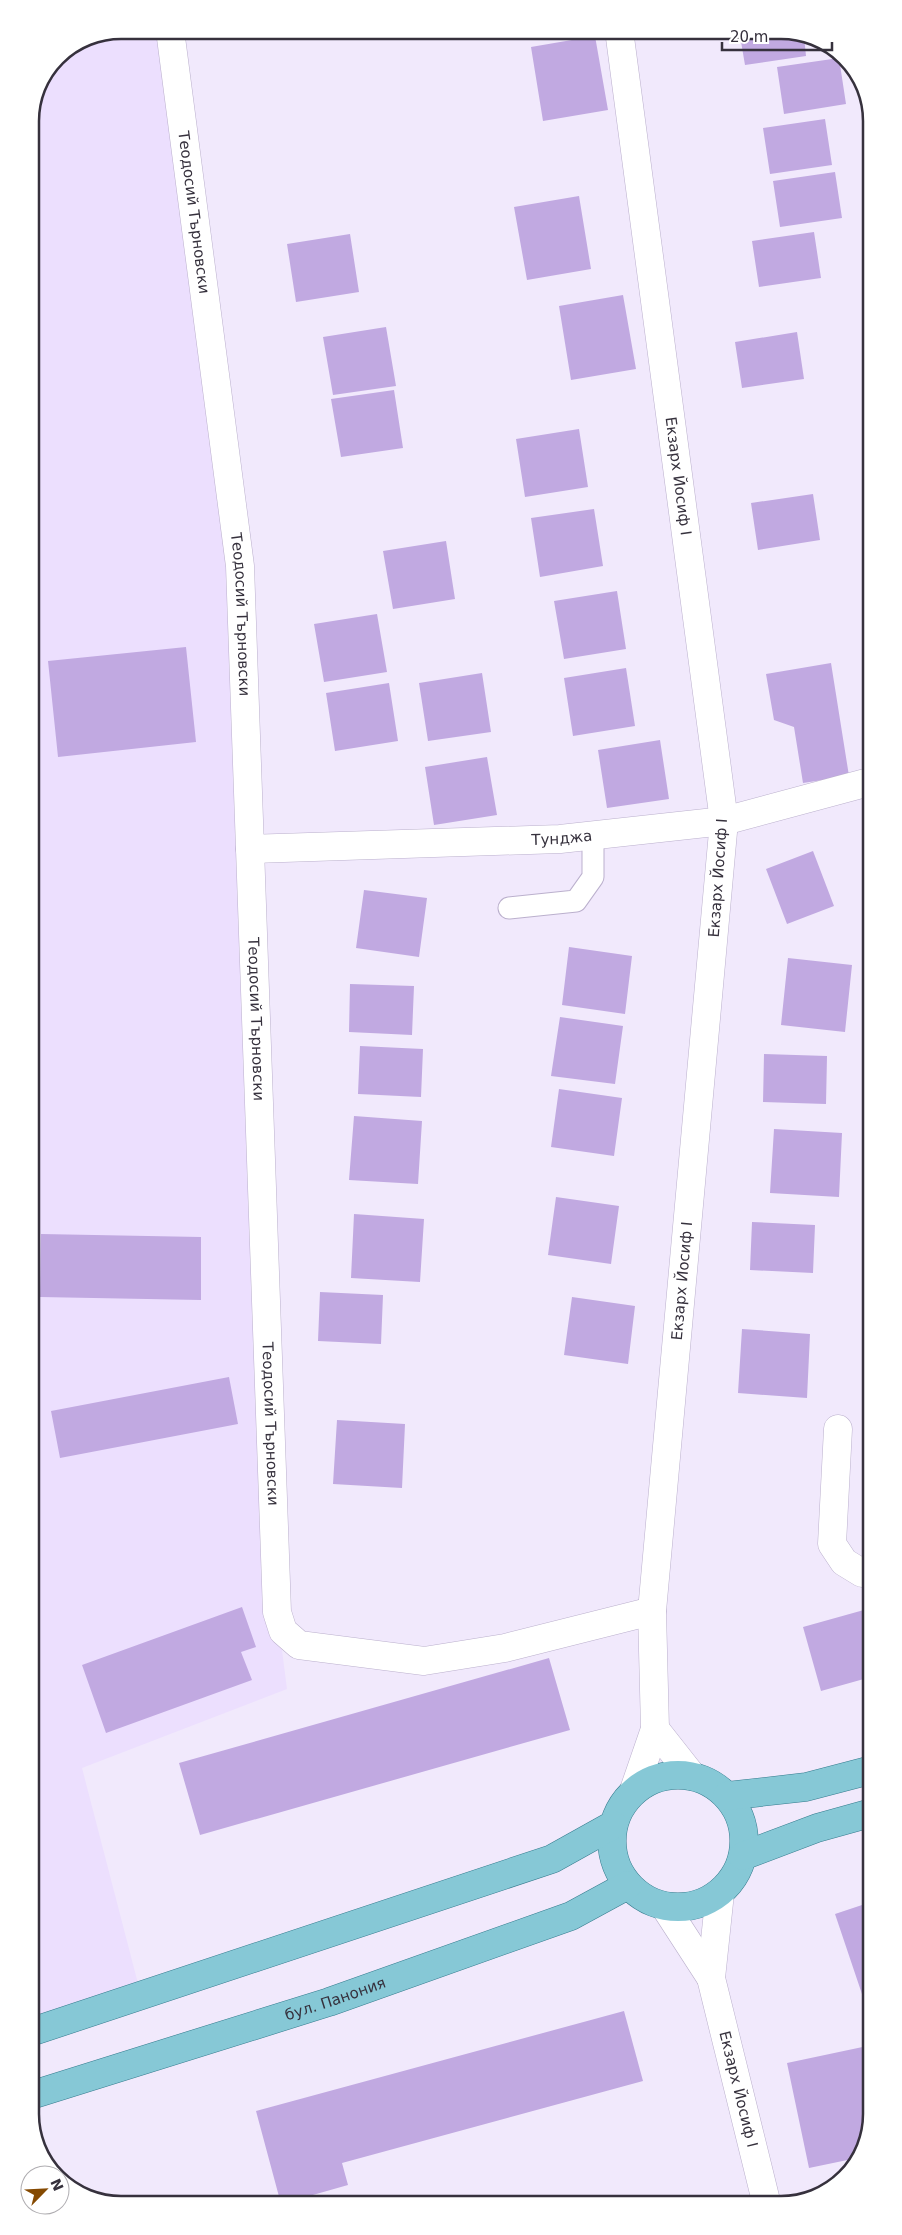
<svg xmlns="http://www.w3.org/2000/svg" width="902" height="2235" font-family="'DejaVu Sans',sans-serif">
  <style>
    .built { fill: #ecdffe }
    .building { fill: #c1a9e1 }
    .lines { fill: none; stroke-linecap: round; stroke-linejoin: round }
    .service-casing { stroke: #bbb0cd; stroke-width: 23 }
    .minor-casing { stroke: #bbb0cd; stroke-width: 29 }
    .tertiary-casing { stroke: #bbb0cd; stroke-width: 29 }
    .primary-casing { stroke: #367c8e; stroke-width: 29 }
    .service { stroke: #fff; stroke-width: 21 }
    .minor { stroke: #fff; stroke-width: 28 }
    .tertiary { stroke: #fff; stroke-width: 28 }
    .primary { stroke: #86c8d6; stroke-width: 28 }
    .labels { text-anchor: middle; stroke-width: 4.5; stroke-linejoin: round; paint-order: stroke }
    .street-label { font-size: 15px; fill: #36313d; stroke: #fff }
    .rim { fill: none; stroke: #36313d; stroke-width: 2.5 }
  </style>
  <rect width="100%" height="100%" fill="#f1e9fc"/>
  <!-- built -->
  <path class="built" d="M121,30H170L240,566L277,1612L287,1689L82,1768L141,1995L34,2022L30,116L57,57L87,37Z"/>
  <!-- building -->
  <path class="building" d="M739,30H787L804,36L806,56L745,65Z
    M595,36L608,110L543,121L531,47Z
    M839,58L846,104L784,114L777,67Z
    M825,119L832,165L770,174L763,128Z
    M835,172L842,218L780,227L773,181Z
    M579,196L591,269L527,280L514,207Z
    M814,232L821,278L759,287L752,241Z
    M350,234L359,292L296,302L287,244Z
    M623,295L636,369L571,380L559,306Z
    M386,327L396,386L333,395L323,337Z
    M797,332L804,379L742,388L735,342Z
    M394,390L403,448L341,457L331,399Z
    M579,429L588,487L525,497L516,439Z
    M813,494L820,540L758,550L751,503Z
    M594,509L603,566L540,577L531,518Z
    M446,541L455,599L393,609L383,551Z
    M617,591L626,649L564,659L554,601Z
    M377,614L387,672L324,682L314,624Z
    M186,647L196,742L58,757L48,661Z
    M831,663L849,776L803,783L794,727L774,720L766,674Z
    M626,668L635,726L573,736L564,678Z
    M482,673L491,732L428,741L419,683Z
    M869,675V705H868L863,676Z
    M389,683L398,741L335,751L326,693Z
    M660,740L669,799L607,808L598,750Z
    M487,757L497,815L434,825L425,767Z
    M813,851L834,906L787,924L766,869Z
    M364,890L427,898L419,957L356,948Z
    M569,947L632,956L625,1014L562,1005Z
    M788,958L852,965L845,1032L781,1025Z
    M350,984L414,986L412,1035L349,1032Z
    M560,1017L623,1026L615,1084L551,1076Z
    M360,1046L423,1049L421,1097L358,1094Z
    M764,1054L827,1056L826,1104L763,1102Z
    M559,1089L622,1098L614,1156L551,1147Z
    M354,1116L422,1121L418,1184L349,1180Z
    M774,1129L842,1133L839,1197L770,1193Z
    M556,1197L619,1206L611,1264L548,1255Z
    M354,1214L424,1219L420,1282L351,1278Z
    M752,1222L815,1225L813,1273L750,1270Z
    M41,1234L201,1237V1300L40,1297Z
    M320,1292L383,1295L381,1344L318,1341Z
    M572,1297L635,1306L628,1364L564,1355Z
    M742,1329L810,1334L807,1398L738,1393Z
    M229,1377L238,1424L60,1458L51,1411Z
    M337,1420L405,1424L402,1488L333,1484Z
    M242,1607L256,1647L241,1652L252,1680L106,1733L82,1665Z
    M871,1608V1677L821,1691L803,1627Z
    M549,1658L570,1730L200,1835L179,1763Z
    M871,1902L872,2001L865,2003L835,1914Z
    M624,2011L643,2081L342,2163L348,2185L281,2204L256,2111Z
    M872,2045V2114L857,2158L809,2168L787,2063Z"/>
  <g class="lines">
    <!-- service casing -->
    <g class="service-casing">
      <path id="service" d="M509,908L576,901L593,877V835"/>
    </g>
    <!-- minor casing -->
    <g class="minor-casing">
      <g id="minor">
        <path id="s1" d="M170,30L240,566L277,1612L283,1631L299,1645L424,1661L505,1648L652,1611"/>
        <path id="s2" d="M619,30L724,821L652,1611L655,1729L634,1790"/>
        <path id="s3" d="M250,849L560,839L724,821L869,782"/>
        <path d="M838,1429L832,1544L844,1562L862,1573L871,1572"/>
        <path d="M655,1729L692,1776"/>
      </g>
    </g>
    <!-- tertiary casing -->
    <g class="tertiary-casing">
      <g id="tertiary">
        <path id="s4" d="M720,1893L711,1978L766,2201"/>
        <path d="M665,1907L711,1978"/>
      </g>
    </g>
    <!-- primary casing -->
    <g class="primary-casing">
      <g id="primary">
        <circle cx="678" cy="1841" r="66"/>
        <path d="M727,1796L806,1787L871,1770"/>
        <path d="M743,1856L817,1828L871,1813"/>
        <path d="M34,2031L552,1859L613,1825"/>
        <path id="s5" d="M35,2094L329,2002L571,1916L628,1885"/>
      </g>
    </g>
    <!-- service -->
    <use href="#service" class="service"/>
    <!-- minor -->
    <use href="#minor" class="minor"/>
    <!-- tertiary -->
    <use href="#tertiary" class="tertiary"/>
    <!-- primary -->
    <use href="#primary" class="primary"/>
  </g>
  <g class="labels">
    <!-- street labels -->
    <g class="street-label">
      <text dy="5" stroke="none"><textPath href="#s1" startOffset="184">Теодосий Търновски</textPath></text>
      <text dy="5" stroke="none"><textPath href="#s2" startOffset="450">Екзарх Йосиф I</textPath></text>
      <text dy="5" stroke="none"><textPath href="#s1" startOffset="589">Теодосий Търновски</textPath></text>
      <text dy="5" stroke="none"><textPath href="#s3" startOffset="312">Тунджа</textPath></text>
      <text transform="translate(718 878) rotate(-86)" y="5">Екзарх Йосиф I</text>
      <text dy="5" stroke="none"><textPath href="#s1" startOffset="994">Теодосий Търновски</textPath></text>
      <text transform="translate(682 1281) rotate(-85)" y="5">Екзарх Йосиф I</text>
      <text dy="5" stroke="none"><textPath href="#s1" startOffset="1399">Теодосий Търновски</textPath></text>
      <text dy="5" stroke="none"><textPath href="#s5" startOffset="315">бул. Панония</textPath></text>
      <text dy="5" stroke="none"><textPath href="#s4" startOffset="200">Екзарх Йосиф I</textPath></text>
    </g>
  </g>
  <!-- crop -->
  <path d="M0 0H902V2235H0ZM121 39H781A82 82 0 0 1 863 121V2114A82 82 0 0 1 781 2196H121A82 82 0 0 1 39 2114V121A82 82 0 0 1 121 39Z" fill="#fff" fill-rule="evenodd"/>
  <path class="rim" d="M121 39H781A82 82 0 0 1 863 121V2114A82 82 0 0 1 781 2196H121A82 82 0 0 1 39 2114V121A82 82 0 0 1 121 39Z"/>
  <!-- north arrow -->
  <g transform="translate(45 2190) rotate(66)"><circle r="24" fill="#ffffff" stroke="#afadb1"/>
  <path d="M0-4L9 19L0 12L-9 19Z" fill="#854a02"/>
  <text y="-8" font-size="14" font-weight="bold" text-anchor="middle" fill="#36313d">N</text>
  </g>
  <!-- scale -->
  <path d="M722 42v8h110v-8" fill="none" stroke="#36313d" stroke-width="2.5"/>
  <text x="730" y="42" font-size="15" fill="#36313d" stroke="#ffffff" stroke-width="4" paint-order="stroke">20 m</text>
</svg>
